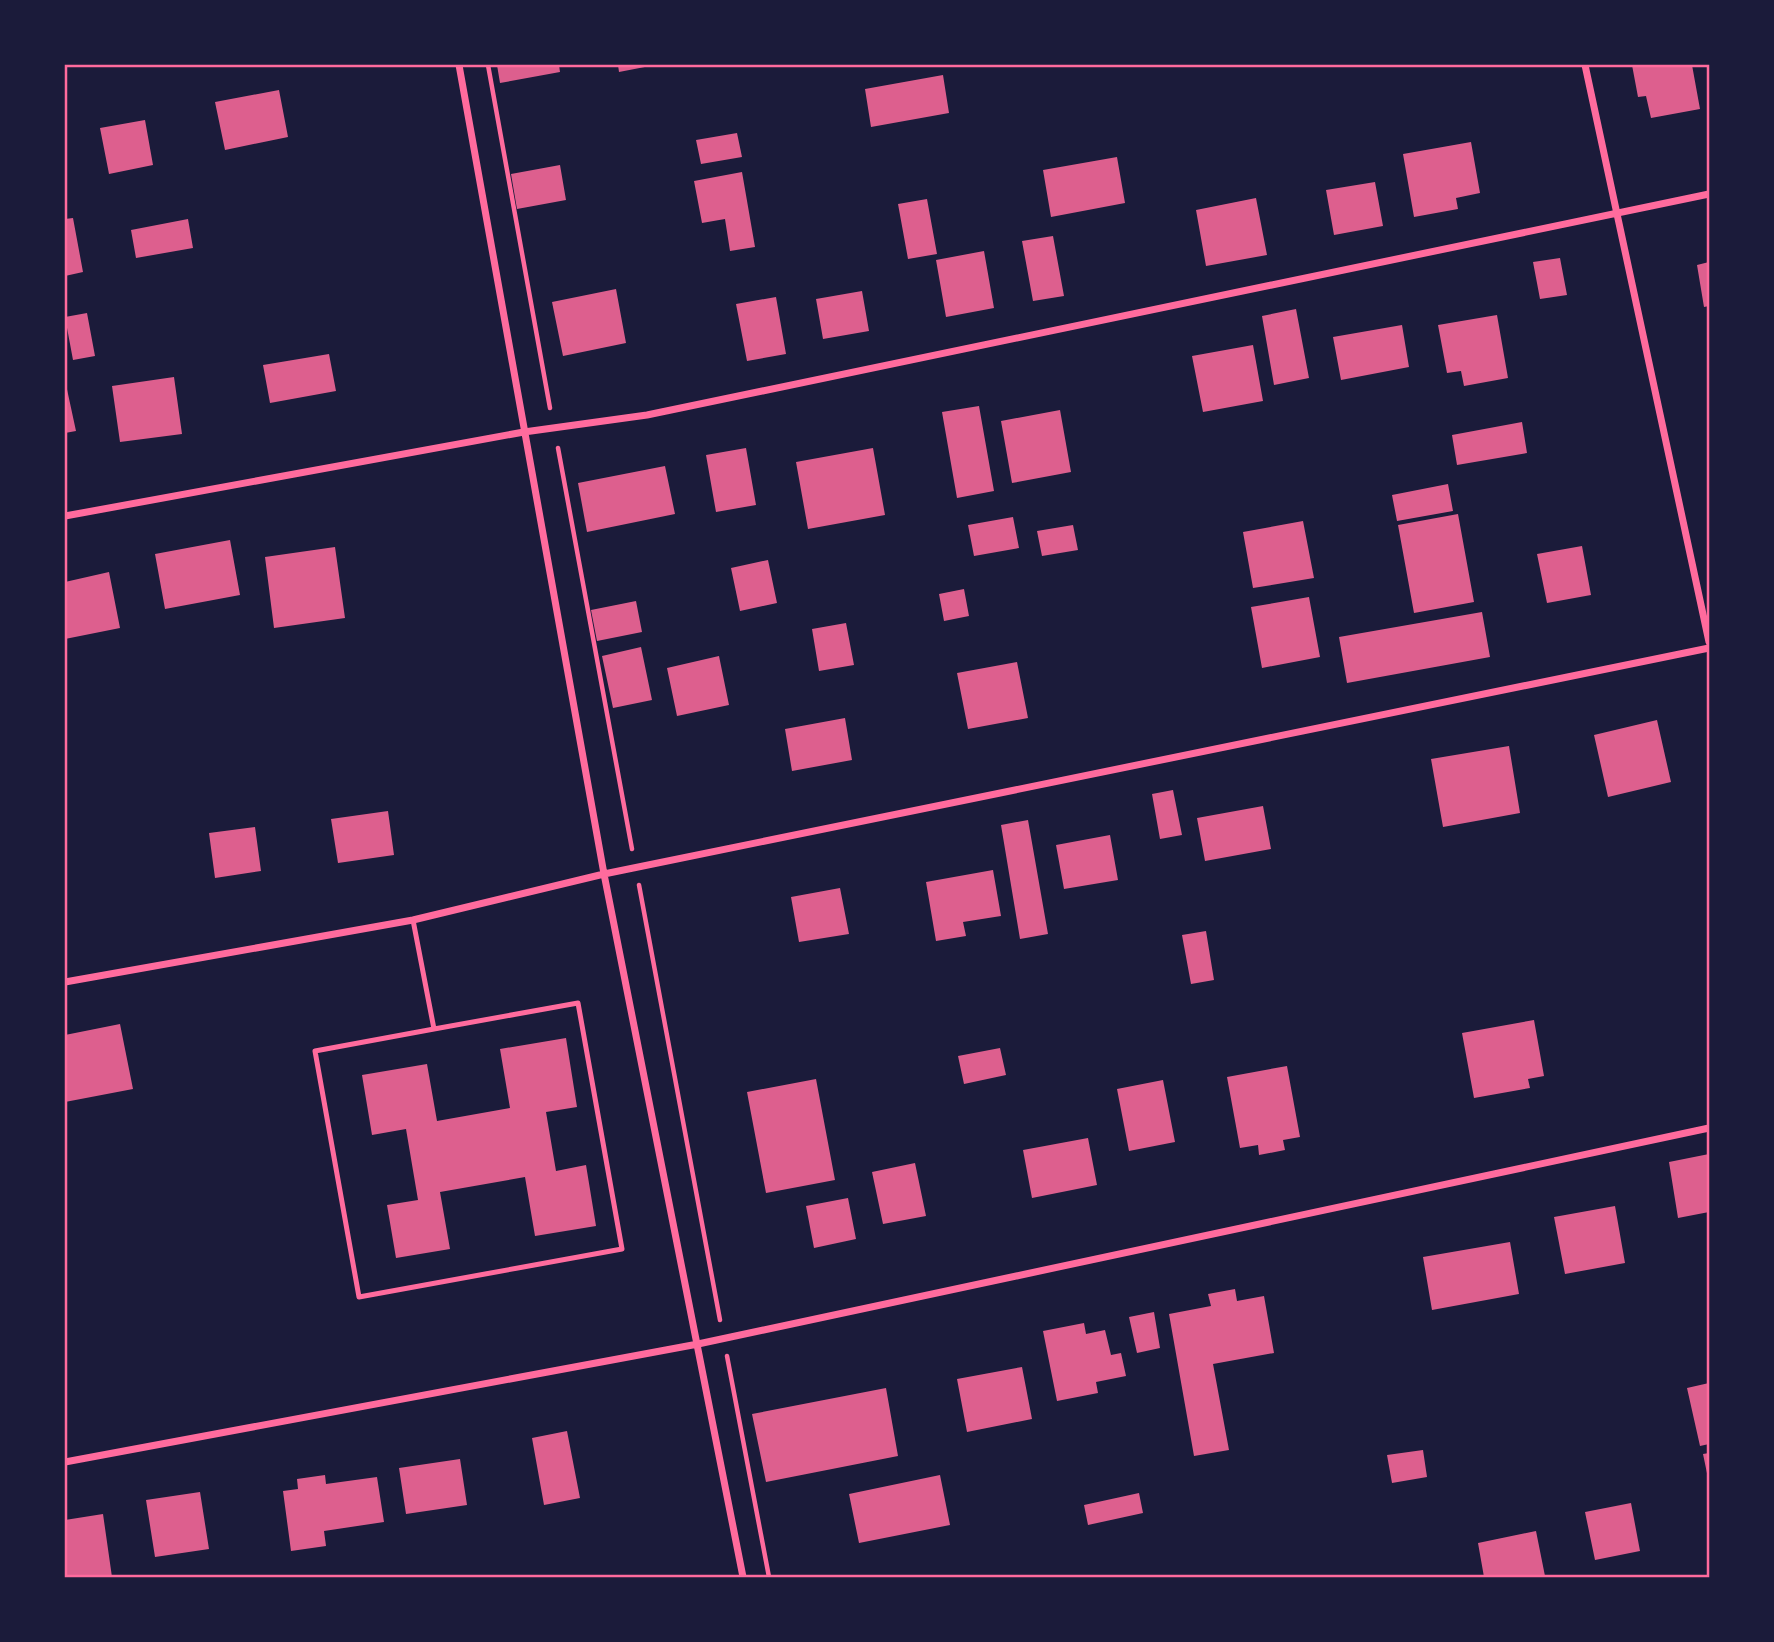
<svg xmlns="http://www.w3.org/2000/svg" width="1774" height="1642" font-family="'Golos Text',sans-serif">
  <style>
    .building { fill: #dd5f8e }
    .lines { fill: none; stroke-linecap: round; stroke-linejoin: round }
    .path { stroke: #ff6b9d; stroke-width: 4.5 }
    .service { stroke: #ff6b9d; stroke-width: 5 }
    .minor { stroke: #ff6b9d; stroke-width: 7 }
    .neatline { fill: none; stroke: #ff6b9d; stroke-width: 2.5 }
  </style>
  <rect width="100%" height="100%" fill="#1b1b3a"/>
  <!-- building -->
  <path class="building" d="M497,65H559L560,72L500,83Z
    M618,65H650V66L619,72Z
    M1632,65H1692L1700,109L1651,118L1646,96L1638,97Z
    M943,75L949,113L871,127L865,89Z
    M279,90L288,137L225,150L215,102Z
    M145,120L153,165L109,174L100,128Z
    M737,133L742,157L701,164L696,140Z
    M1471,142L1480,193L1456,198L1458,209L1414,217L1403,154Z
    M1117,157L1125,203L1051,217L1043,170Z
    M560,165L566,200L517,209L511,174Z
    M742,172L755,247L730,251L725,219L702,223L694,181Z
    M1375,182L1383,226L1334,235L1326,190Z
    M1256,198L1267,255L1206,266L1196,210Z
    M927,199L937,254L908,259L898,204Z
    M73,218L83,272L65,276V219Z
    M188,219L193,248L136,258L131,230Z
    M1053,236L1064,296L1033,301L1022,241Z
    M984,251L994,308L946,317L936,260Z
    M1560,258L1567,295L1540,299L1533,262Z
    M1709,262V306L1704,307L1697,265Z
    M616,289L626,343L563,356L552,302Z
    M862,291L869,331L823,339L816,299Z
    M776,297L786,354L747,361L736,304Z
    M1296,309L1309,378L1274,385L1262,316Z
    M87,313L95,356L73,360L65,317Z
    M1497,315L1508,378L1464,386L1461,371L1447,373L1438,325Z
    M1402,325L1409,367L1341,380L1333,337Z
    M1253,345L1263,401L1203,412L1192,356Z
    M329,354L336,391L270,403L263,365Z
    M174,377L182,434L120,442L112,386Z
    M65,380L76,431L65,433Z
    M979,406L994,491L957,498L942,412Z
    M1060,410L1071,472L1012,483L1001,421Z
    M1522,422L1527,453L1457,465L1452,435Z
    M746,448L756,505L716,512L706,455Z
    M873,448L885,515L808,529L796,462Z
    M665,466L675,514L587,532L578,483Z
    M1448,484L1453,511L1397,521L1392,495Z
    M1458,514L1474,602L1414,613L1398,525Z
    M1013,517L1019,548L974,556L968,525Z
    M1303,521L1314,578L1253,588L1243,532Z
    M1073,525L1078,550L1042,556L1037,531Z
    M230,540L240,595L165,609L155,554Z
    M1582,546L1591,595L1547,603L1537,554Z
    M335,547L345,618L274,628L265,557Z
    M768,560L777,603L740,611L731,568Z
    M109,572L120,628L65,639V582Z
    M964,589L969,616L944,621L939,594Z
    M1309,597L1320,657L1262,668L1251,607Z
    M636,601L642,632L597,641L591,610Z
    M1482,612L1490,657L1347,683L1339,637Z
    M846,623L854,665L819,671L812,629Z
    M641,647L652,700L613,708L602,656Z
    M719,656L729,705L677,716L667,668Z
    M1017,662L1028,718L968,729L957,673Z
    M845,718L852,760L792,771L785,729Z
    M1657,720L1671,782L1608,797L1594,735Z
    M1509,746L1520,813L1443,827L1431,759Z
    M1173,790L1182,835L1160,839L1152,794Z
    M1263,806L1271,849L1205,861L1197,818Z
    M388,811L394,855L338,863L331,819Z
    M1028,820L1048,934L1020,939L1001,825Z
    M255,827L261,871L215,878L209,833Z
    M1110,835L1118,880L1064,889L1056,845Z
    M993,870L1001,916L963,922L966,936L936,941L926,882Z
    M840,888L849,934L799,942L791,897Z
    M1206,931L1214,980L1191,984L1182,935Z
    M1534,1020L1544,1076L1528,1079L1530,1088L1474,1098L1462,1033Z
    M120,1024L133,1089L65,1102V1035Z
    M566,1038L577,1107L546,1112L556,1171L586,1165L596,1226L535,1236L525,1177L440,1192L450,1249L396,1258L387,1205L418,1200L406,1129L372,1135L362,1075L427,1064L437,1121L510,1108L500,1049Z
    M1000,1048L1006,1075L964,1084L958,1056Z
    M1287,1066L1300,1137L1283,1140L1285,1150L1259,1155L1258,1145L1240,1148L1227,1077Z
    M816,1079L835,1180L766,1193L747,1092Z
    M1163,1080L1175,1142L1129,1151L1117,1089Z
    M1088,1138L1097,1185L1032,1198L1023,1150Z
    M1709,1154V1212L1678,1218L1669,1162Z
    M915,1163L926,1216L883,1224L872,1172Z
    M848,1198L856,1239L814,1248L806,1206Z
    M1615,1206L1625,1263L1565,1274L1554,1217Z
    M1510,1242L1519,1294L1432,1310L1423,1257Z
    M1235,1289L1237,1301L1264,1296L1274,1353L1213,1364L1229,1450L1194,1456L1169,1314L1211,1306L1208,1294Z
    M1154,1312L1160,1348L1137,1353L1129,1317Z
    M1084,1323L1086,1334L1105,1330L1111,1355L1121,1353L1126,1376L1096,1382L1098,1393L1057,1401L1043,1331Z
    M1022,1367L1032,1419L967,1432L957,1379Z
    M1709,1383V1444L1700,1446L1687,1388Z
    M886,1388L898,1456L766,1482L752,1414Z
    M567,1431L580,1498L544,1505L532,1438Z
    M1423,1450L1427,1477L1392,1483L1387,1455Z
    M1709,1453V1478H1708L1703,1454Z
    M460,1459L467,1505L406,1514L399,1468Z
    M325,1475L326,1484L377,1477L384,1522L324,1531L326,1546L291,1551L283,1491L298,1489L297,1479Z
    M940,1475L950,1525L859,1543L849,1494Z
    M200,1492L209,1549L155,1557L146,1500Z
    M1139,1493L1143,1513L1088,1525L1084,1505Z
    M1631,1503L1640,1551L1595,1560L1585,1512Z
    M103,1514L112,1577H65V1520Z
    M1536,1531L1545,1576L1484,1577L1478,1543Z"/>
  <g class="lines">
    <!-- path -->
    <path class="path" d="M488,65L550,408
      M558,448L632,849
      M639,885L720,1320
      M727,1356L769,1577"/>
    <!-- service -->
    <path class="service" d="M413,920L434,1029L315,1051L359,1297L622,1249L578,1003L434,1029"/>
    <!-- minor -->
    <path class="minor" d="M459,65L604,874L743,1577
      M1585,65L1709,642
      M65,516L524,432L647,415L1709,194
      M65,982L413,920L604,874L1709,648
      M65,1462L698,1344L1709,1128"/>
  </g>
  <!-- border -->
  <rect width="1774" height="1642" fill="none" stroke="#1b1b3a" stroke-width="133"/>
  <rect x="66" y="66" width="1642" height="1510" class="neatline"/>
</svg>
